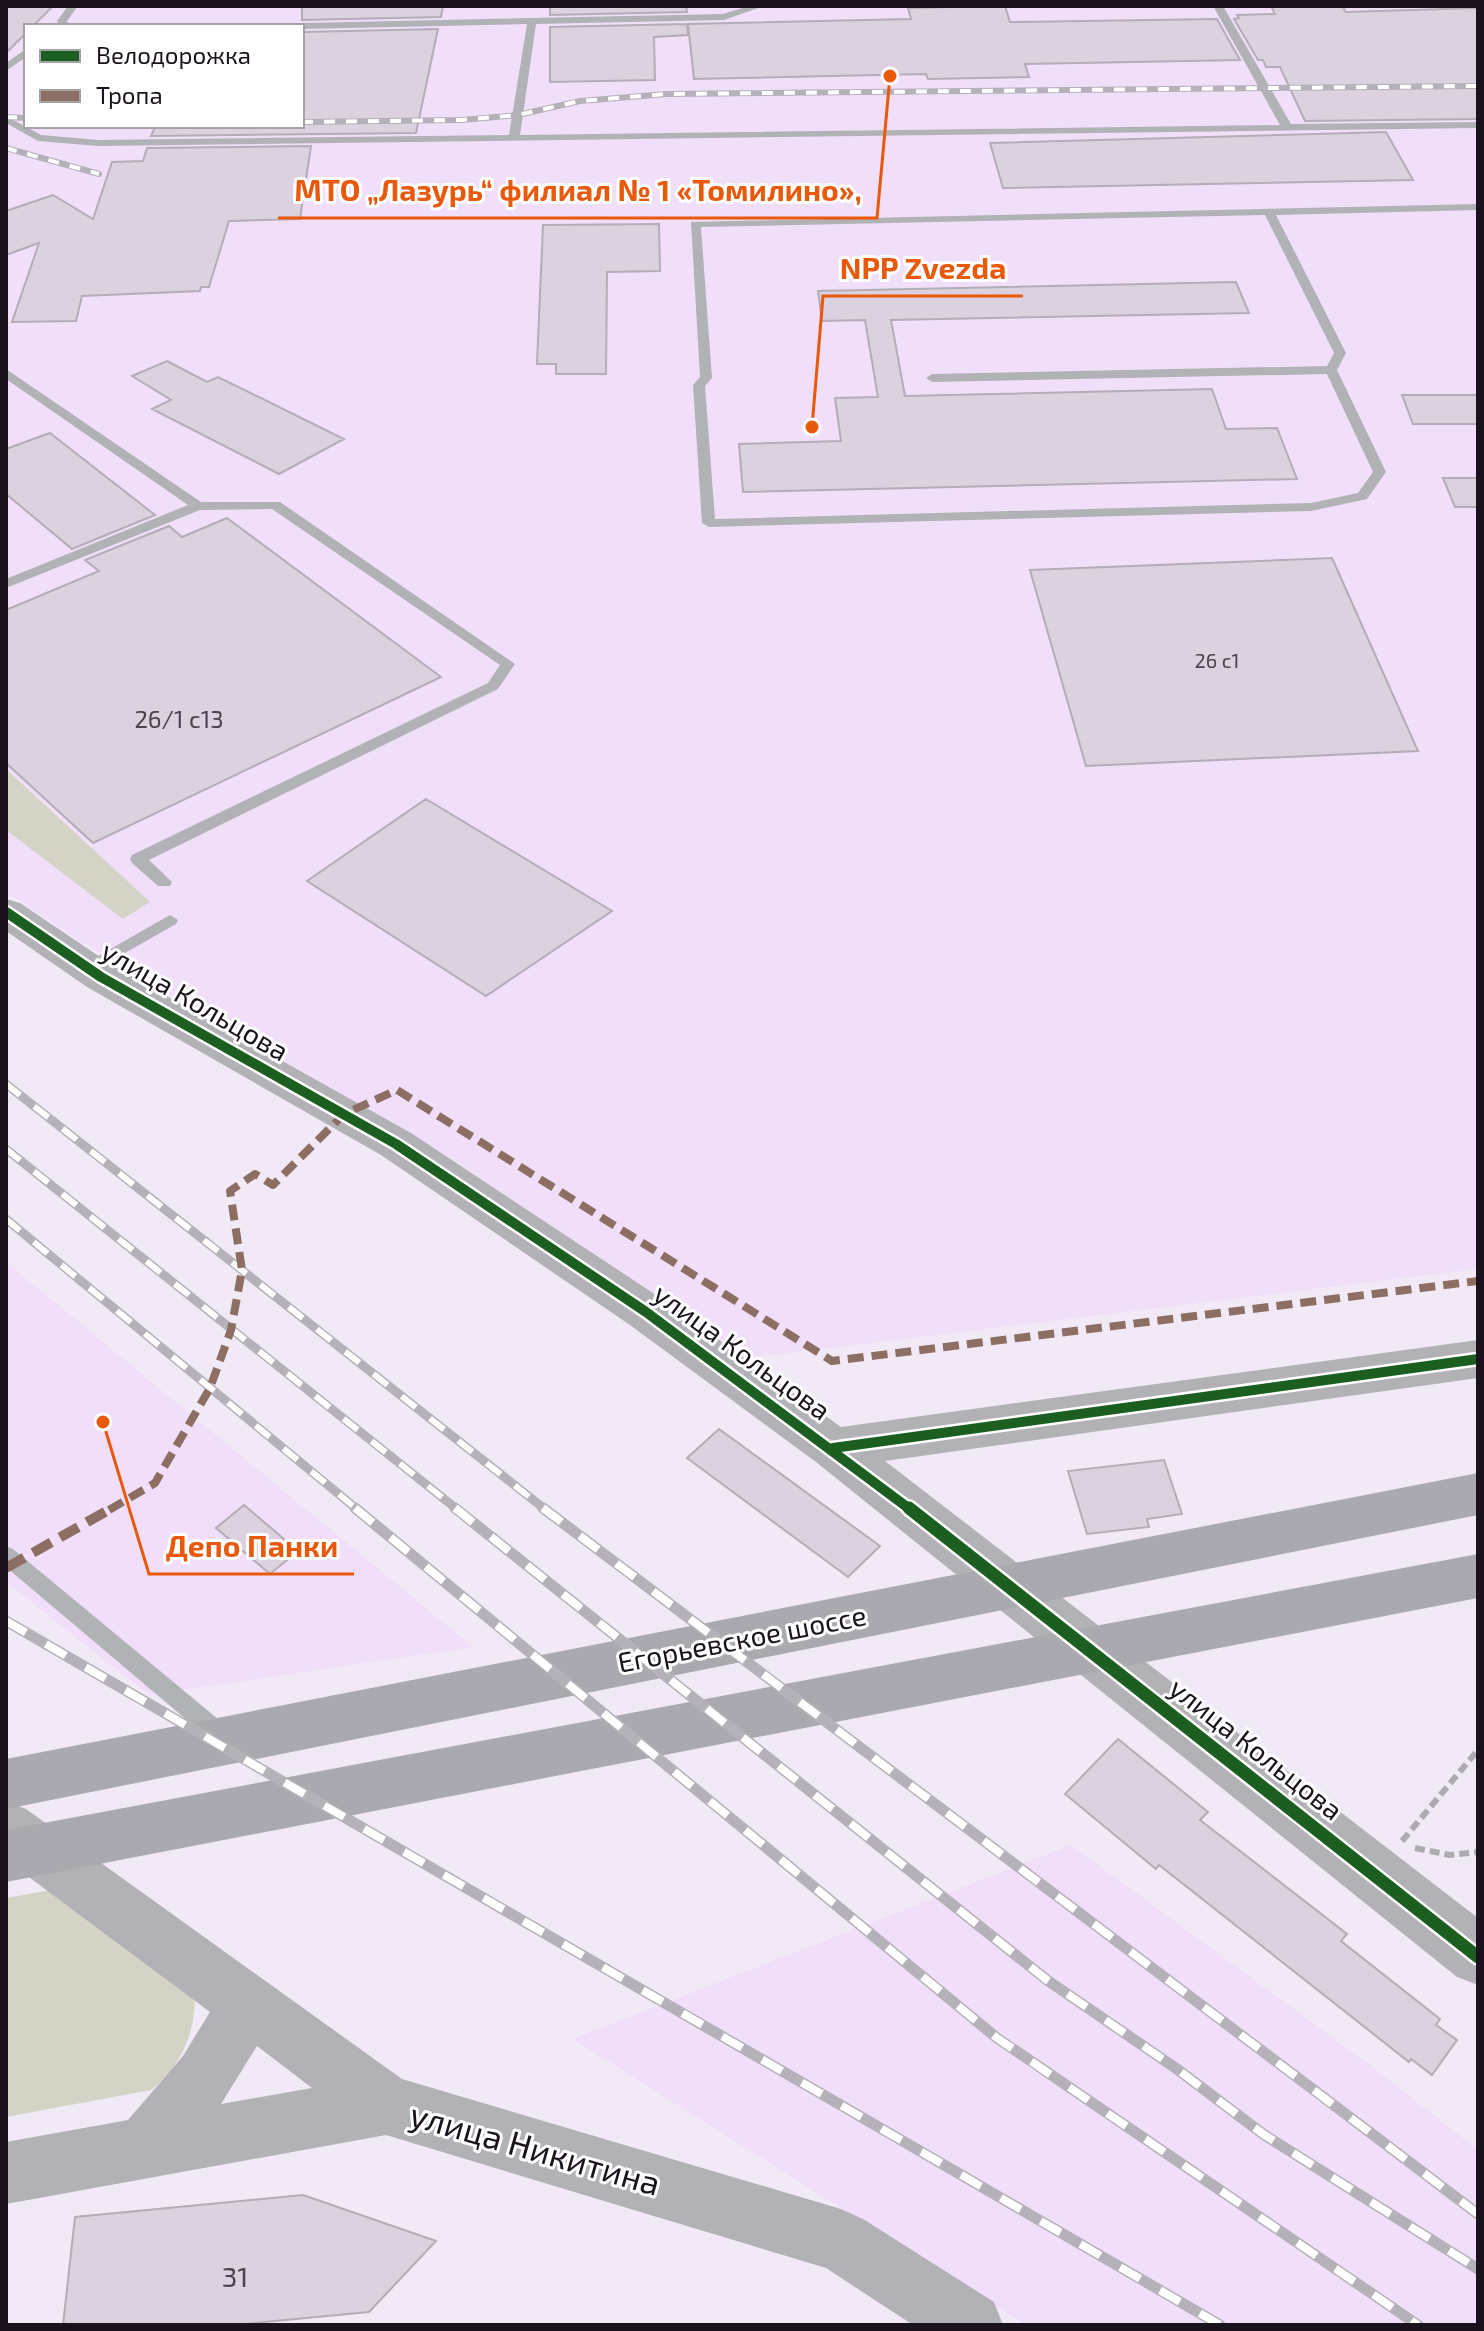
<svg xmlns="http://www.w3.org/2000/svg" width="1484" height="2331" font-family="'Exo 2',sans-serif">
  <style>
    .built { fill: #f1dff9; fill-rule: evenodd }
    .green { fill: #d4d3c5 }
    .building { fill: #dbd1df; stroke: #b4acb7; stroke-width: 2 }
    .lines { fill: none; stroke-linecap: round; stroke-linejoin: round }
    .path { stroke: #acabb0; stroke-width: 6; stroke-dasharray: 10 5; stroke-linecap: butt }
    .lane { fill: #b1b2b6; fill-rule: evenodd }
    .secondary { fill: #b1b1b6; fill-rule: evenodd }
    .primary { fill: #aaa9b0; fill-rule: evenodd }
    .rail-far2-casing { stroke: #b4b1b8; stroke-width: 6 }
    .rail-far1-casing { stroke: #b4b1b8; stroke-width: 9 }
    .rail-casing { stroke: #b4b1b8; stroke-width: 11 }
    .rail-far2 { stroke: #fff; stroke-width: 4; stroke-dasharray: 11; stroke-linecap: butt }
    .rail-far1 { stroke: #fff; stroke-width: 6; stroke-dasharray: 18; stroke-linecap: butt }
    .rail { stroke: #fff; stroke-width: 8; stroke-dasharray: 23; stroke-linecap: butt }
    .quiet-far1 { stroke: #8d6e63; stroke-width: 8; stroke-dasharray: 16 8; stroke-linecap: butt }
    .quiet { stroke: #8d6e63; stroke-width: 10; stroke-dasharray: 21 10; stroke-linecap: butt }
    .cycleway-far1-casing { stroke: #fff; stroke-width: 15 }
    .cycleway-casing { stroke: #fff; stroke-width: 18 }
    .cycleway-far1 { stroke: #1b5e20; stroke-width: 10 }
    .cycleway { stroke: #1b5e20; stroke-width: 13 }
    .labels { text-anchor: middle; stroke-width: 6; stroke-linejoin: round; paint-order: stroke }
    .far-number-label { font-size: 20px; fill: #4a424e }
    .number-label { font-size: 24px; fill: #4a424e }
    .street-label { font-size: 28px; fill: #1a131d; stroke: #fff }
    .near-number-label { font-size: 28px; fill: #4a424e }
    .near-street-label { font-size: 34px; fill: #1a131d; stroke: #fff }
    .leader { fill: none; stroke: #e8590c; stroke-width: 3 }
    .callout-dot { fill: #e8590c; stroke: #fff; stroke-width: 3 }
    .callout-label { font-size: 30px; text-anchor: middle; font-weight: bold; fill: #e8590c; stroke: #fff; stroke-width: 6; stroke-linejoin: round; paint-order: stroke }
  </style>
  <rect width="100%" height="100%" fill="#f2e9f6"/>
  <!-- built -->
  <path class="built" d="M6,6H1478V1269L747,1358L448,1156L91,948L6,892ZM26,26H302V126H26Z
    M6,1262L473,1647L149,1695L6,1582Z
    M1071,1845L1374,2068L1478,2150V2325H1026L573,2039Z"/>
  <!-- green -->
  <path class="green" d="M6,769L150,902L123,919L6,830Z
    M56,1889L194,1989C198,2028 182,2066 151,2090L6,2117V1898Z"/>
  <!-- building -->
  <path class="building" d="M6,6H53L33,26H26V33L6,53Z
    M302,6H443L441,17L302,20Z
    M550,6H686L687,12L550,15Z
    M997,6H1005L1010,22L1217,19L1240,60L1025,64L1029,77L928,79L926,74L694,79L688,24L911,19L908,8Z
    M1271,6H1342L1346,12L1478,8V119L1305,121L1280,67H1266L1263,60H1258L1234,19L1239,18L1237,15L1275,14Z
    M687,24L688,35L654,37L655,80L550,82V27Z
    M438,29L416,133L151,136L155,127L302,126V32Z
    M1386,132L1413,180L1003,188L990,143Z
    M311,146L300,219L229,221L209,287H201L200,291L82,296L76,321L12,322L39,243L6,255V211L53,195L93,219L112,162L143,161L147,148Z
    M659,224L660,271L607,272L606,374H556V364H537L543,225Z
    M1236,282L1249,313L891,320L905,396L1212,389L1226,429L1277,428L1297,479L743,492L739,444L841,441L835,398L878,397L865,320L822,321L818,291Z
    M167,361L207,382L218,377L344,439L279,474L152,409L171,400L132,376Z
    M1402,395H1478V424H1413Z
    M50,433L155,515L72,549L6,494V449Z
    M1443,478H1478V507H1455Z
    M227,518L441,677L93,843L6,763V610L99,571L85,560L169,526L182,537Z
    M1332,558L1418,751L1086,766L1030,570Z
    M426,799L612,911L486,996L307,881Z
    M719,1429L880,1546L848,1577L687,1458Z
    M1164,1460L1182,1514L1147,1519L1149,1527L1087,1534L1068,1471Z
    M244,1505L298,1551L270,1574L216,1528Z
    M1118,1739L1208,1812L1200,1820L1347,1934L1341,1941L1440,2019L1436,2025L1457,2040L1432,2075L1411,2059L1409,2062L1159,1865L1156,1869L1065,1794Z
    M303,2195L436,2241L369,2312L234,2325H63L75,2217Z"/>
  <g class="lines">
    <!-- path -->
    <path class="path" d="M1402,1841L1478,1750
      M1415,1848L1450,1855L1478,1852"/>
    <!-- lane -->
    <path class="lane" d="M68,6H78L67,21L70,26H60L57,21Z
      M749,6H764L724,20L536,24L520,135L1280,125L1213,6H1223L1291,124L1478,122V128L98,146L38,141L6,123V116L41,135L98,140L509,135L527,24L302,29V26H297L302,23L723,14Z
      M26,49V57L6,71V63Z
      M1478,204V210L1276,215L1346,353L1337,370L1386,472L1367,499L1311,511L709,527L702,523L693,385L700,377L691,222ZM1265,215L1334,353L1327,366L932,374L926,378L932,382L1327,374L1373,472L1358,493L1311,503L715,519L705,386L712,378L701,227Z
      M6,369L201,502H280L515,664L498,689L149,860L172,882L170,886H158L132,863L130,859L132,855L488,683L500,665L272,509L200,510L6,588V579L188,505L6,379Z
      M170,915L178,920L176,924L93,971H81L79,967Z
      M6,1546L13,1549L230,1729L233,1736L230,1743L222,1746L214,1743L6,1567Z"/>
    <!-- secondary -->
    <path class="secondary" d="M6,899L20,903L115,967L411,1133L662,1299L841,1427L1478,1340V1378L885,1461L1478,1918V1985L1457,1977L816,1462L630,1325L381,1155L87,987L6,931Z
      M6,1801L26,1809L402,2079L841,2209L863,2219L994,2302L1003,2325H913L826,2268L386,2135L6,2204V2142L128,2120L183,2056L210,2012L6,1860ZM257,2046L312,2088L221,2104Z"/>
    <!-- primary -->
    <path class="primary" d="M1478,1473V1515L6,1809V1759Z
      M1478,1554V1598L6,1882V1830Z"/>
    <!-- rail-far2 casing -->
    <g class="rail-far2-casing">
      <path id="rail-far2" d="M6,117L26,118
        M302,122L462,120L518,115L580,101L667,94L1478,86
        M6,148L99,174"/>
    </g>
    <!-- rail-far1 casing -->
    <g class="rail-far1-casing">
      <path id="rail-far1" d="M6,1084L546,1510
        M6,1149L458,1510
        M6,1219L358,1510"/>
    </g>
    <!-- rail casing -->
    <g class="rail-casing">
      <path id="rail" d="M355,1508L997,2038L1418,2325
        M455,1508L1047,1980L1177,2069L1263,2134L1478,2269
        M543,1508L1478,2214
        M6,1621L1220,2325"/>
    </g>
    <!-- rail-far2 -->
    <use href="#rail-far2" class="rail-far2"/>
    <!-- rail-far1 -->
    <use href="#rail-far1" class="rail-far1"/>
    <!-- rail -->
    <use href="#rail" class="rail"/>
    <!-- quiet-far1 -->
    <path class="quiet-far1" d="M109,1510L155,1483L210,1388L231,1330L242,1270L230,1191L255,1174L273,1185L344,1114L397,1090L832,1361L1478,1281"/>
    <!-- quiet -->
    <path class="quiet" d="M6,1568L112,1508"/>
    <!-- cycleway-far1 casing -->
    <g class="cycleway-far1-casing">
      <path id="cycleway-far1" d="M6,912L101,977L396,1144L646,1312L911,1510
        M833,1448L1478,1359"/>
    </g>
    <!-- cycleway casing -->
    <g class="cycleway-casing">
      <path id="cycleway" d="M909,1508L1478,1957"/>
    </g>
    <!-- cycleway-far1 -->
    <use href="#cycleway-far1" class="cycleway-far1"/>
    <!-- cycleway -->
    <use href="#cycleway" class="cycleway"/>
  </g>
  <g class="labels">
    <!-- far-number labels -->
    <g class="far-number-label">
      <text x="1217" y="668">26 с1</text>
    </g>
    <!-- number labels -->
    <g class="number-label">
      <text x="179" y="728">26/1 с13</text>
    </g>
    <!-- street labels -->
    <g class="street-label">
      <text transform="translate(195 1001) rotate(30)" y="10">улица Кольцова</text>
      <text transform="translate(742 1352) rotate(36)" y="10">улица Кольцова</text>
      <text transform="translate(742 1639) rotate(-11)" y="10">Егорьевское шоссе</text>
      <text transform="translate(1256 1749) rotate(38)" y="10">улица Кольцова</text>
    </g>
    <!-- near-number labels -->
    <g class="near-number-label">
      <text x="235" y="2287">31</text>
    </g>
    <!-- near-street labels -->
    <g class="near-street-label">
      <text transform="translate(535 2149) rotate(16)" y="12">улица Никитина</text>
    </g>
  </g>
  <!-- callouts -->
  <path class="leader" d="M890 76L877 218H278M812 427L823 296H1023M103 1422L149 1574H354"/>
  <g class="callout-dot">
    <circle cx="890" cy="76" r="8"/>
    <circle cx="812" cy="427" r="8"/>
    <circle cx="103" cy="1422" r="8"/>
  </g>
  <g class="callout-label">
    <text x="578" y="201">МТО „Лазурь“ филиал № 1 «Томилино»,</text>
    <text x="923" y="279">NPP Zvezda</text>
    <text x="252" y="1557">Депо Панки</text>
  </g>
  <!-- border -->
  <rect width="1484" height="2331" fill="none" stroke="#1a131d" stroke-width="16"/>
  <!-- legend -->
  <rect x="24" y="24" width="280" height="104" fill="#ffffff" stroke="#a3a1a5" stroke-width="2"/>
  <rect x="40" y="50" width="40" height="12" fill="#1b5e20" stroke="#a3a1a5" stroke-width="2"/>
  <text x="96" y="64" font-size="24" fill="#1a131d">Велодорожка</text>
  <rect x="40" y="90" width="40" height="12" fill="#8d6e63" stroke="#a3a1a5" stroke-width="2"/>
  <text x="96" y="104" font-size="24" fill="#1a131d">Тропа</text>
</svg>
